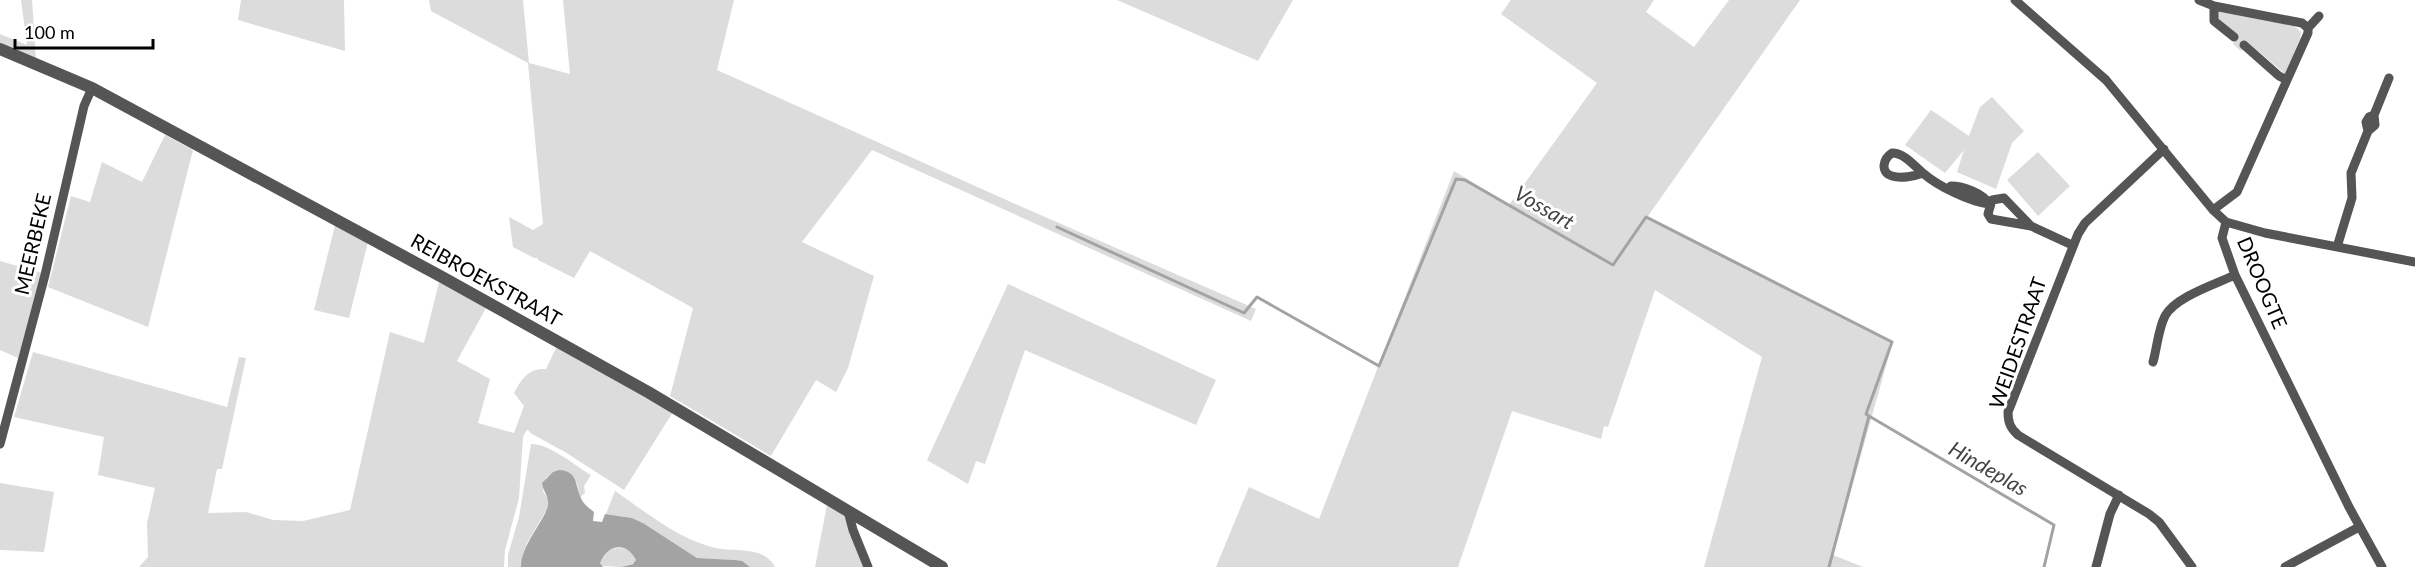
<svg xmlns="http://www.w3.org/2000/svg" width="2415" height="567" font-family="Lato,sans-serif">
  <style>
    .green { fill: #dcdcdc }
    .water { fill: #a3a3a3 }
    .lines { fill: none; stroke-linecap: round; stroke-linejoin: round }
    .stream { stroke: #a3a3a3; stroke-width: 3 }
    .minor { stroke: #555; stroke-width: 9 }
    .tertiary { stroke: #555; stroke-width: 12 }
    .labels { text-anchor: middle; stroke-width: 6; stroke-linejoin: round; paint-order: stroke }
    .street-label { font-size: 20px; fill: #000; stroke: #fff }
    .water-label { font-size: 21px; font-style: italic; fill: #444; stroke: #fff }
  </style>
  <rect width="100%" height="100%" fill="#fff"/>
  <!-- green -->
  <path class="green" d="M21,0H32L36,60L0,44V34L27,45Z
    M241,0H344L345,51L238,20Z
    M429,0H523L529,63L570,74L563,0H734L717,70L1013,203L1256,309L1251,321L872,150L802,242L874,276L848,368L836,392L816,380L771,456L670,396L693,308L590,251L574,278L538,260V258H534L513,247L509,217L533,230L543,224L528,63L431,11Z
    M1117,0H1293L1258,61Z
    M1511,0H1654L1646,12L1694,47L1729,0H1800L1648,216L1893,341L1833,555L1863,567H1704L1762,357L1655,290L1608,427L1604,426L1601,439L1512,411L1458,567H1216L1249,487L1319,519L1454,171L1509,205L1597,83L1501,14Z
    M2217,10L2293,25L2301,32L2300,39L2285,74L2245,40L2240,45L2243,48L2241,51L2233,44L2238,37L2218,21Z
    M1992,97L2024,131L2012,143L1996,189L1957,172L1964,150L1945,173L1905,145L1931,110L1969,136L1980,107Z
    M165,135L193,150L148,327L48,287L71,196L90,202L102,162L142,182Z
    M2038,152L2070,186L2038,216L2007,180Z
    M335,225L368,242L349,318L314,310Z
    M0,261L42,273L18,358L0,350Z
    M439,282L486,308L457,361L490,379L478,423L514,433L524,406L514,393C522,378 529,368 546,369L557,346L673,412L624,490L565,452L532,434L528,430L526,431L523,437L519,498L505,550L504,567H139L148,557L147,523L155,488L98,475L104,437L14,417L33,352L227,407L239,357L246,358L222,469H217L208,513L246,512L273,520L303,521L350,510L390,332L424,343Z
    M1008,284L1216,380L1196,425L1025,350L985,464L976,461L968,484L927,460Z
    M531,444C548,443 576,466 591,475L584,486L585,493L580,497L577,483L559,470L546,478L543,491L549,501L547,509L527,543L523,554L521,567H508V555L519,517Z
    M0,483L54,492L44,552L0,550Z
    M615,491C646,512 679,540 716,548C735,552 765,546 775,567H750L734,560L697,558L643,523L632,518L606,514Z
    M827,505L844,514L865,567H815Z
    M617,548C627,548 632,551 636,560L634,563L621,567L602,566L600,563C604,552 606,550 617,548Z"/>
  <!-- water -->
  <path class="water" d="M559,470C578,471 575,485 581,498C583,504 589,508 594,512L593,521L602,522L605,514L632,518L643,523L697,558L734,560L742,561L750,567H621L633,564L636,560C627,541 607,544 600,563L603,567H521C520,544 551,514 548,501C547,494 543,490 542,483L553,472Z"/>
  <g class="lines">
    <!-- stream -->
    <path class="stream" d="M1057,227L1244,313L1257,297L1379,366L1456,179L1465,180L1613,265L1646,217L1892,342L1866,414L1869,416L1829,567
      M1869,416L2054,525L2044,567"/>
    <!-- minor -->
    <path class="minor" d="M2015,0L2106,80L2213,210L2226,222L2222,238L2235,275L2349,507L2382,567
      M2199,0L2214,6L2302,23L2308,28V33L2237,192L2213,210
      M2214,6V21L2234,37
      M2308,28L2319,16
      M2244,45L2279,76L2287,80
      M2368,131L2366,122L2369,117L2374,115L2389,78
      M2164,149L2085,223L2078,234L2008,412C2008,422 2010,428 2018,435L2149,514L2159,522L2192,567
      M1923,173C1915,176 1901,179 1892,176C1879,172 1884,158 1892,153C1905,153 1914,166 1924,174C1938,186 1970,202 1989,204
      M1948,189L1951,186C1963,186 1983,193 1989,204
      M2226,222L2265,233L2415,262
      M2031,226L1991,219L1988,214L1992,200L2004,198L2031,226L2072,245
      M2337,247L2352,198L2351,173L2368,131L2375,125L2374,115
      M2153,362C2157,348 2158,330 2165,316C2175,297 2216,284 2235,275
      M0,444L45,275L84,106L92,88
      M848,511L853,530L868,567
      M2096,567L2110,514L2119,495
      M2285,567L2359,527"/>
    <!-- tertiary -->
    <path class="tertiary" d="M0,49L92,88L442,277L648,392L942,567"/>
  </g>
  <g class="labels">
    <!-- street labels -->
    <g class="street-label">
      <text transform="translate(33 244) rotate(-77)" y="7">MEERBEKE</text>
      <text transform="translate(486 280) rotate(29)" y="7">REIBROEKSTRAAT</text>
      <text transform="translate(2262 283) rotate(67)" y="7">DROOGTE</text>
      <text transform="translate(2018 343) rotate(-71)" y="7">WEIDESTRAAT</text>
    </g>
    <!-- water labels -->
    <g class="water-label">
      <text transform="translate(1544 208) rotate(30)" y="7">Vossart</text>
      <text transform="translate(1988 469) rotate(30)" y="7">Hindeplas</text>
    </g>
  </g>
  <!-- scale -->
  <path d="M15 39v9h138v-9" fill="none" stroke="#000000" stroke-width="3"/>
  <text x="24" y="39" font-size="18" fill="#000000" stroke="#ffffff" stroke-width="4.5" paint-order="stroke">100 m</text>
</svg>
